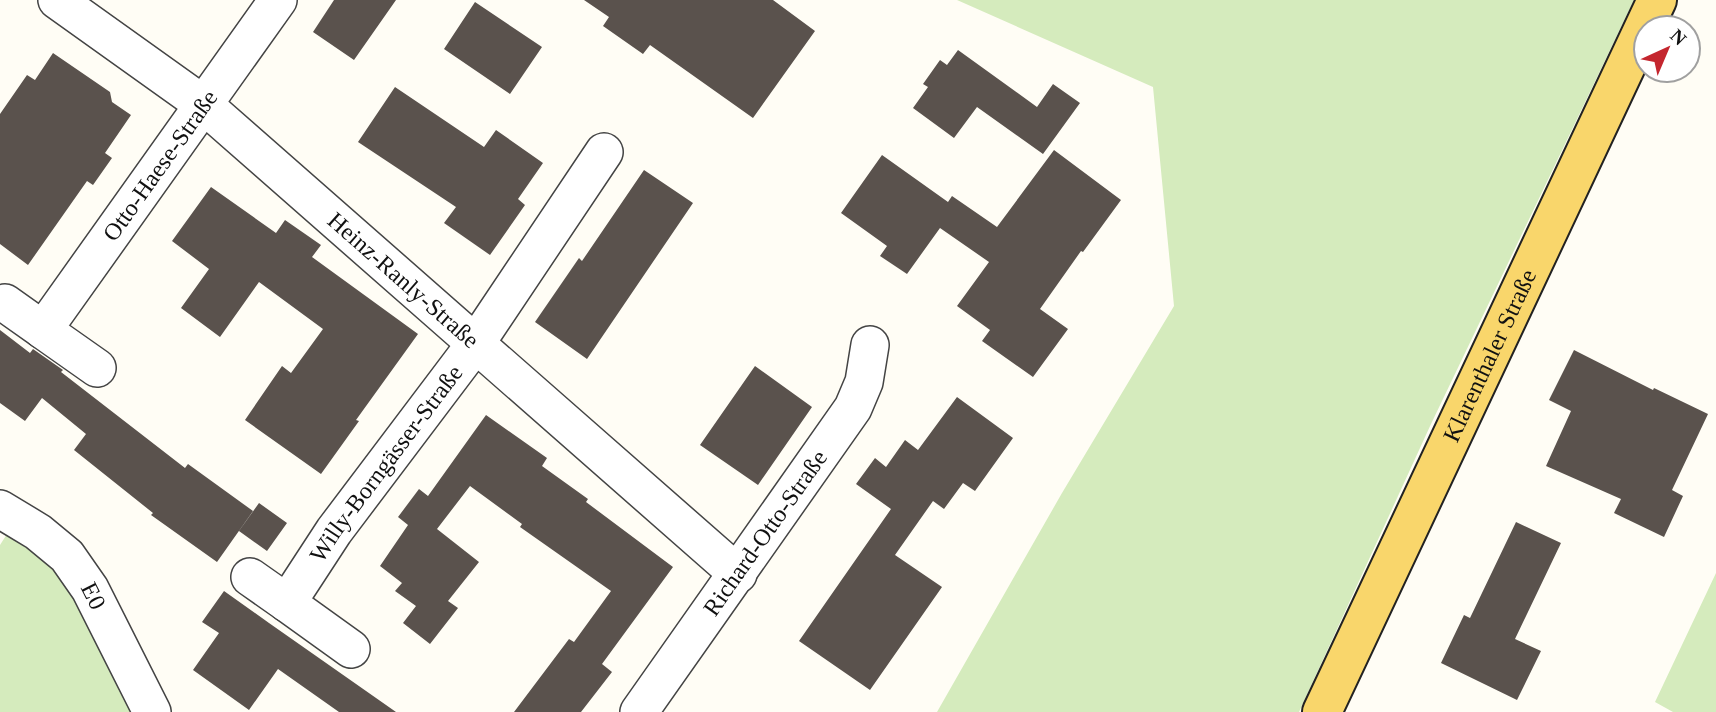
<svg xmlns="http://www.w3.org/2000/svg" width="1716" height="712" font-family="Georgia,serif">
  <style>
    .green { fill: #d5ebbd }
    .building { fill: #5a524d }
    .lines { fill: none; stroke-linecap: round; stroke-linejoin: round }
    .minor-casing { stroke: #444; stroke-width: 40 }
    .major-casing { stroke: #222; stroke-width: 42 }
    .minor { stroke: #fff; stroke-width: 37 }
    .major { stroke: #f9d66b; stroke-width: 38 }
    .labels { text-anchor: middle; stroke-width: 7; stroke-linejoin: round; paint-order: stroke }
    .street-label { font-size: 24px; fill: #111; stroke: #fff }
  </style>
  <rect width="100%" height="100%" fill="#fffdf5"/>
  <!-- green -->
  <path class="green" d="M957,0H1634L1431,424L1299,712H937L1062,493L1174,306L1153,87Z
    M7,534L60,568L135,712H0V545Z
    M1716,573V712H1673L1655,702Z"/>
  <!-- building -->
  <path class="building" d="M334,0H396L354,60L313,32Z
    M584,0H773L815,31L753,118L650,45L643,54L603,26L609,17Z
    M475,2L542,47L510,94L444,49Z
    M958,50L1037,107L1053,84L1080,103L1043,154L977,107L954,138L913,108L928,87L923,84L940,60L947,65Z
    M53,53L110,92L112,102L131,115L105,153L112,158L93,185L87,181L28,265L0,244V114L27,75L35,80Z
    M395,87L484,147L496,130L543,163L518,199L525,205L490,255L444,223L456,207L358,142Z
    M1054,150L1121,200L1083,252L1081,251L1040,309L1068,329L1033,377L982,341L990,330L957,306L989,262L940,228L907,274L880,256L887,246L841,213L882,155L948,202L952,196L997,227Z
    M644,170L693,203L587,359L535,322L579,258L582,261Z
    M211,187L276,233L285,220L321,245L312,257L418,334L356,420L359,421L321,474L245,420L282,366L291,373L323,329L259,282L220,337L181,308L209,269L172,241Z
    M0,330L30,353L33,349L63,370L61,372L185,468L188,464L253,511L217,562L151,515L153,513L74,450L86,434L42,398L25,421L0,403Z
    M1574,350L1653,390L1654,388L1708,414L1672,490L1683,496L1664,537L1614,513L1621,499L1546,466L1571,411L1549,400Z
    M755,366L812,407L758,485L700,445Z
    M957,397L1013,438L975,491L963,483L944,509L933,501L895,555L942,587L870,690L799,641L891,509L856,484L875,458L886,467L905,440L918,450Z
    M486,415L547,458L542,466L588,499L586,502L673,567L602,664L612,672L581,712H514L569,639L574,642L611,591L520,527L522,524L470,486L437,529L479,562L448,601L458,608L430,644L403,623L416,606L395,591L402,583L380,566L408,525L398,517L419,489L428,496Z
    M259,503L287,523L267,551L239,531Z
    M1516,522L1561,543L1515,639L1541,651L1517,700L1441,663L1464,615L1470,618Z
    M224,591L269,623L396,712H339L278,669L249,710L193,670L219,633L202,622Z"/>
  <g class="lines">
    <!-- minor casing -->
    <g class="minor-casing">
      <g id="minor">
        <path id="s1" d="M57,0L204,105L738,574"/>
        <path d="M5,303L43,330"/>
        <path id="s2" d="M97,368L43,330L278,0"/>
        <path id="s3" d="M0,509L38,532L67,556L90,589L152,712"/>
        <path d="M250,577L287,603"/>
        <path id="s4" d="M351,649L287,603L334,531L476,343L604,152"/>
        <path id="s5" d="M639,712L853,408L864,382L870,345"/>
      </g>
    </g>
    <!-- major casing -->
    <g class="major-casing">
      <g id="major">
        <path id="s6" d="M1322,712L1657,0"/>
      </g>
    </g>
    <!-- minor -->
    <use href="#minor" class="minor"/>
    <!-- major -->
    <use href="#major" class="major"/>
  </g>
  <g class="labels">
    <!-- street labels -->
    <g class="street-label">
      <text dy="8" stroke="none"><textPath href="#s2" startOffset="268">Otto-Haese-Straße</textPath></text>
      <text dy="8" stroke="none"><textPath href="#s1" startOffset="446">Heinz-Ranly-Straße</textPath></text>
      <text dy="8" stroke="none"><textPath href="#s6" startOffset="394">Klarenthaler Straße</textPath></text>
      <text dy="8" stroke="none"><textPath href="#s4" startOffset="250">Willy-Borngässer-Straße</textPath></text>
      <text dy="8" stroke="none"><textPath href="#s5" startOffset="219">Richard-Otto-Straße</textPath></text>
      <text dy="8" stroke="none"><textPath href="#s3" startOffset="130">E0</textPath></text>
    </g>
  </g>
  <!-- north arrow -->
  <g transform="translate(1667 49) rotate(44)"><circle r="33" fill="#ffffff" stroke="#a0a0a0" stroke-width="2"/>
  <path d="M0-5L12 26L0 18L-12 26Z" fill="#c4262e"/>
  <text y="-10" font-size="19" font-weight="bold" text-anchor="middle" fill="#111111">N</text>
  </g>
</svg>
